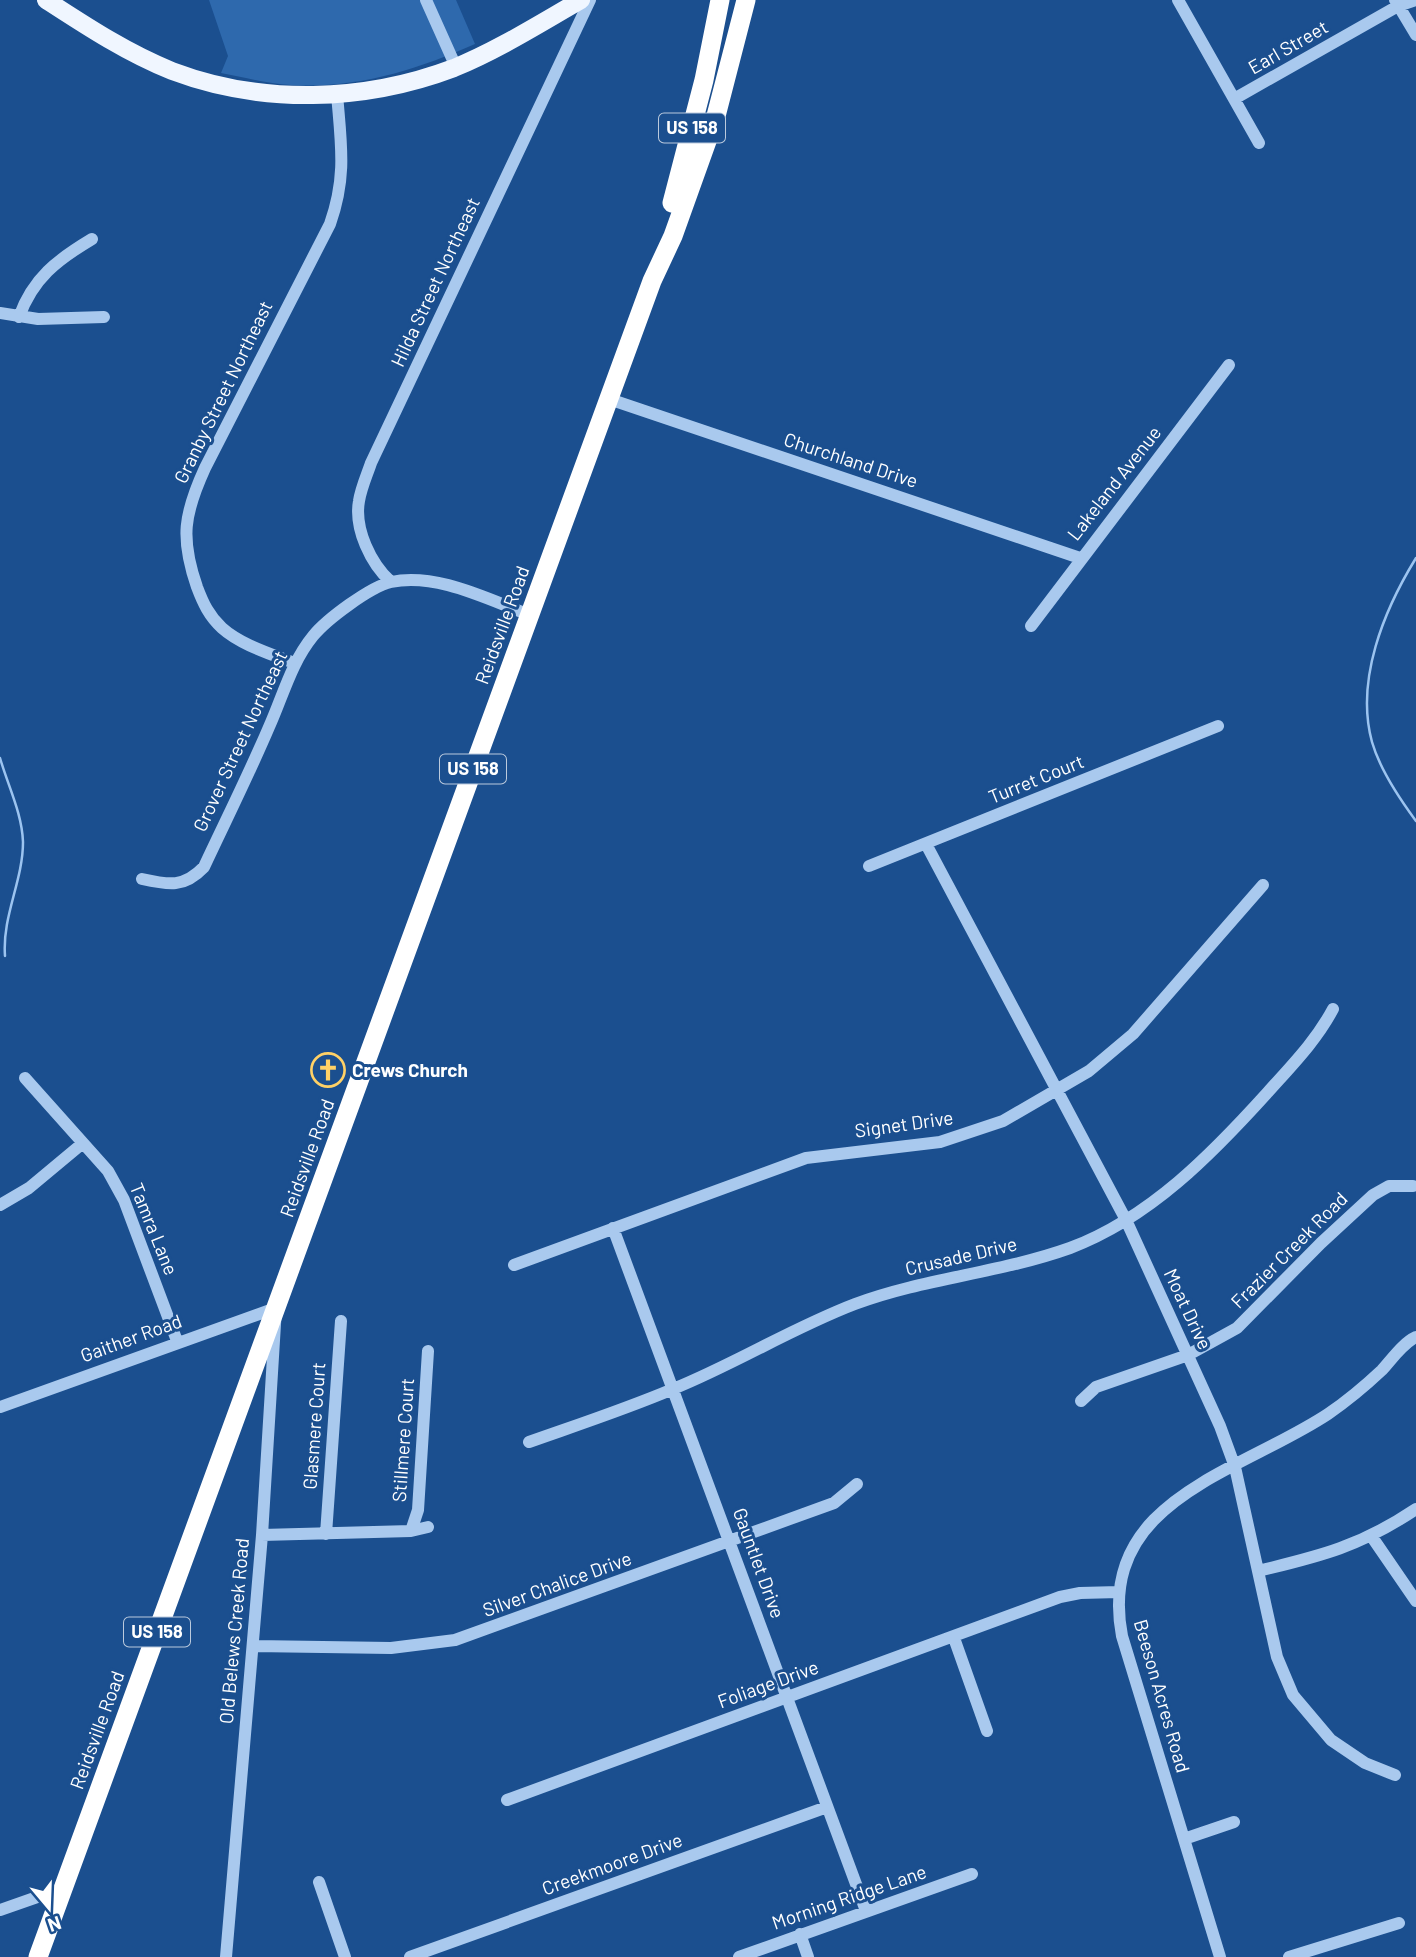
<svg xmlns="http://www.w3.org/2000/svg" width="1416" height="1957" font-family="Barlow,sans-serif">
  <style>
    .green { fill: #2e69ad }
    .lines { fill: none; stroke-linecap: round; stroke-linejoin: round }
    .stream { stroke: #9cc4f0; stroke-width: 2.5 }
    .minor { stroke: #a9c9ee; stroke-width: 12 }
    .major { stroke: #f0f6ff; stroke-width: 18 }
    .highway { stroke: #fff; stroke-width: 19 }
    .labels { text-anchor: middle; stroke-width: 6; stroke-linejoin: round; paint-order: stroke }
    .shield { fill: #1b4f8f; stroke: #bbcadd; stroke-width: 2 }
    .shield-label { font-size: 18px; font-weight: bold; fill: #fff }
    .street-label { font-size: 19px; fill: #fff; stroke: #1b4f8f }
    .poi-label { font-size: 19px; font-weight: bold; fill: #fff; stroke: #1b4f8f; text-anchor: start }
  </style>
  <rect width="100%" height="100%" fill="#1b4f8f"/>
  <!-- green -->
  <path class="green" d="M209,0H456L475,44C417,70 355,89 291,85C267,84 244,77 221,73L228,56Z"/>
  <g class="lines">
    <!-- stream -->
    <path class="stream" d="M1416,558C1384,610 1355,680 1372,742C1380,770 1399,798 1416,821
      M0,758C8,786 22,813 23,842C23,881 2,916 5,956"/>
    <!-- minor -->
    <path class="minor" d="M426,0L456,67
      M1178,0L1259,143
      M1395,0L1416,35
      M1234,99L1398,6L1416,0
      M0,313L38,319L104,317
      M19,317C33,278 57,260 92,239
      M609,399L1080,558
      M391,582C371,564 354,529 359,501C361,488 367,475 371,463L590,0
      M1031,626L1229,365
      M294,663C271,654 241,645 222,628C209,616 203,603 197,587C180,538 184,514 205,468L330,224C347,176 341,144 337,94
      M926,844L1126,1220L1220,1426L1235,1467L1277,1657L1293,1695L1331,1740L1365,1763L1395,1775
      M869,866L1218,726
      M142,879C169,885 184,888 204,867C226,820 249,774 269,727C283,696 291,663 313,636C327,619 370,587 391,582C436,572 489,600 530,615
      M25,1078L108,1171L124,1200L177,1341
      M0,1205L29,1188L83,1143
      M613,1228L866,1911
      M514,1265L806,1158L940,1142L1003,1121L1089,1071L1133,1034L1263,885
      M1081,1401L1096,1387L1188,1355L1237,1328L1321,1243L1373,1195L1389,1186H1413
      M0,1407L276,1308L262,1535L226,1957
      M529,1442C577,1425 626,1409 673,1389C735,1364 792,1328 855,1304C925,1278 1000,1273 1070,1248C1150,1218 1212,1154 1268,1092C1292,1065 1316,1041 1333,1009
      M411,1531L418,1510L428,1351
      M326,1534L341,1321
      M262,1535L411,1531L428,1527
      M1372,1537L1416,1601
      M1258,1571C1321,1556 1361,1546 1416,1509
      M954,1638L987,1731
      M253,1646L391,1648L455,1640L834,1503L857,1484
      M507,1800L1060,1597L1080,1593L1119,1592
      M1184,1839L1234,1822
      M319,1882L345,1957
      M0,1910L63,1888
      M800,1934L808,1957
      M410,1957L827,1807
      M739,1957L972,1874
      M1220,1957L1122,1636C1096,1500 1239,1473 1328,1414C1347,1401 1365,1386 1382,1370C1392,1359 1403,1343 1416,1337
      M1289,1957L1399,1923"/>
    <!-- major -->
    <path class="major" d="M46,0C86,26 127,53 172,71C262,105 364,102 454,68C498,50 539,24 581,0"/>
    <!-- highway -->
    <path class="highway" d="M672,203L704,80L720,0
      M38,1957L652,281L673,236L716,116L746,0"/>
  </g>
  <!-- icons -->
  <defs>
    <g id="church-ring" transform="scale(1.75)"><circle r="9.5" fill="#1b4f8f" stroke="#ffd166" stroke-width="1.5"/><path d="M-1.2-6h2.4v3.5h3.3v2.4h-3.3V6h-2.4V-.1h-3.3v-2.4h3.3Z" fill="#ffd166"/></g>
  </defs>
  <g fill-rule="evenodd">
    <use href="#church-ring" x="328" y="1070"/>
  </g>
  <g class="labels">
    <!-- shield labels -->
    <g class="shield">
      <rect x="659" y="113.5" width="66" height="29" rx="5"/>
      <rect x="440" y="754.5" width="66" height="29" rx="5"/>
      <rect x="124" y="1617.5" width="66" height="29" rx="5"/>
    </g>
    <g class="shield-label">
      <text x="692" y="134">US 158</text>
      <text x="473" y="775">US 158</text>
      <text x="157" y="1638">US 158</text>
    </g>
    <!-- street labels -->
    <g class="street-label">
      <text transform="translate(1288 47) rotate(-30)" y="7">Earl Street</text>
      <text transform="translate(435 282) rotate(-65)" y="7">Hilda Street Northeast</text>
      <text transform="translate(223 392) rotate(-64)" y="7">Granby Street Northeast</text>
      <text transform="translate(851 460) rotate(18)" y="7">Churchland Drive</text>
      <text transform="translate(1114 483) rotate(-52)" y="7">Lakeland Avenue</text>
      <text transform="translate(502 625) rotate(-70)" y="7">Reidsville Road</text>
      <text transform="translate(240 741) rotate(-65)" y="7">Grover Street Northeast</text>
      <text transform="translate(1036 779) rotate(-22)" y="7">Turret Court</text>
      <text transform="translate(904 1124) rotate(-8)" y="7">Signet Drive</text>
      <text transform="translate(307 1158) rotate(-70)" y="7">Reidsville Road</text>
      <text transform="translate(154 1229) rotate(68)" y="7">Tamra Lane</text>
      <text transform="translate(1289 1250) rotate(-45)" y="7">Frazier Creek Road</text>
      <text transform="translate(961 1256) rotate(-13)" y="7">Crusade Drive</text>
      <text transform="translate(1188 1309) rotate(65)" y="7">Moat Drive</text>
      <text transform="translate(131 1338) rotate(-20)" y="7">Gaither Road</text>
      <text transform="translate(314 1426) rotate(-86)" y="7">Glasmere Court</text>
      <text transform="translate(403 1440) rotate(-86)" y="7">Stillmere Court</text>
      <text transform="translate(759 1563) rotate(70)" y="7">Gauntlet Drive</text>
      <text transform="translate(557 1584) rotate(-20)" y="7">Silver Chalice Drive</text>
      <text transform="translate(234 1631) rotate(-85)" y="7">Old Belews Creek Road</text>
      <text transform="translate(768 1684) rotate(-20)" y="7">Foliage Drive</text>
      <text transform="translate(1162 1696) rotate(74)" y="7">Beeson Acres Road</text>
      <text transform="translate(97 1730) rotate(-70)" y="7">Reidsville Road</text>
      <text transform="translate(612 1864) rotate(-20)" y="7">Creekmoore Drive</text>
      <text transform="translate(849 1897) rotate(-19)" y="7">Morning Ridge Lane</text>
    </g>
    <!-- poi labels -->
    <g class="poi-label">
      <text x="352" y="1077">Crews Church</text>
    </g>
  </g>
  <!-- north arrow -->
  <g transform="translate(49 1908) rotate(161)" stroke="#1b4f8f" stroke-width="5" paint-order="stroke">
  <path d="M0-5L12 26L0 18L-12 26Z" fill="#ffffff"/>
  <text y="-10" font-size="19" font-weight="bold" text-anchor="middle" fill="#ffffff">N</text>
  </g>
</svg>
